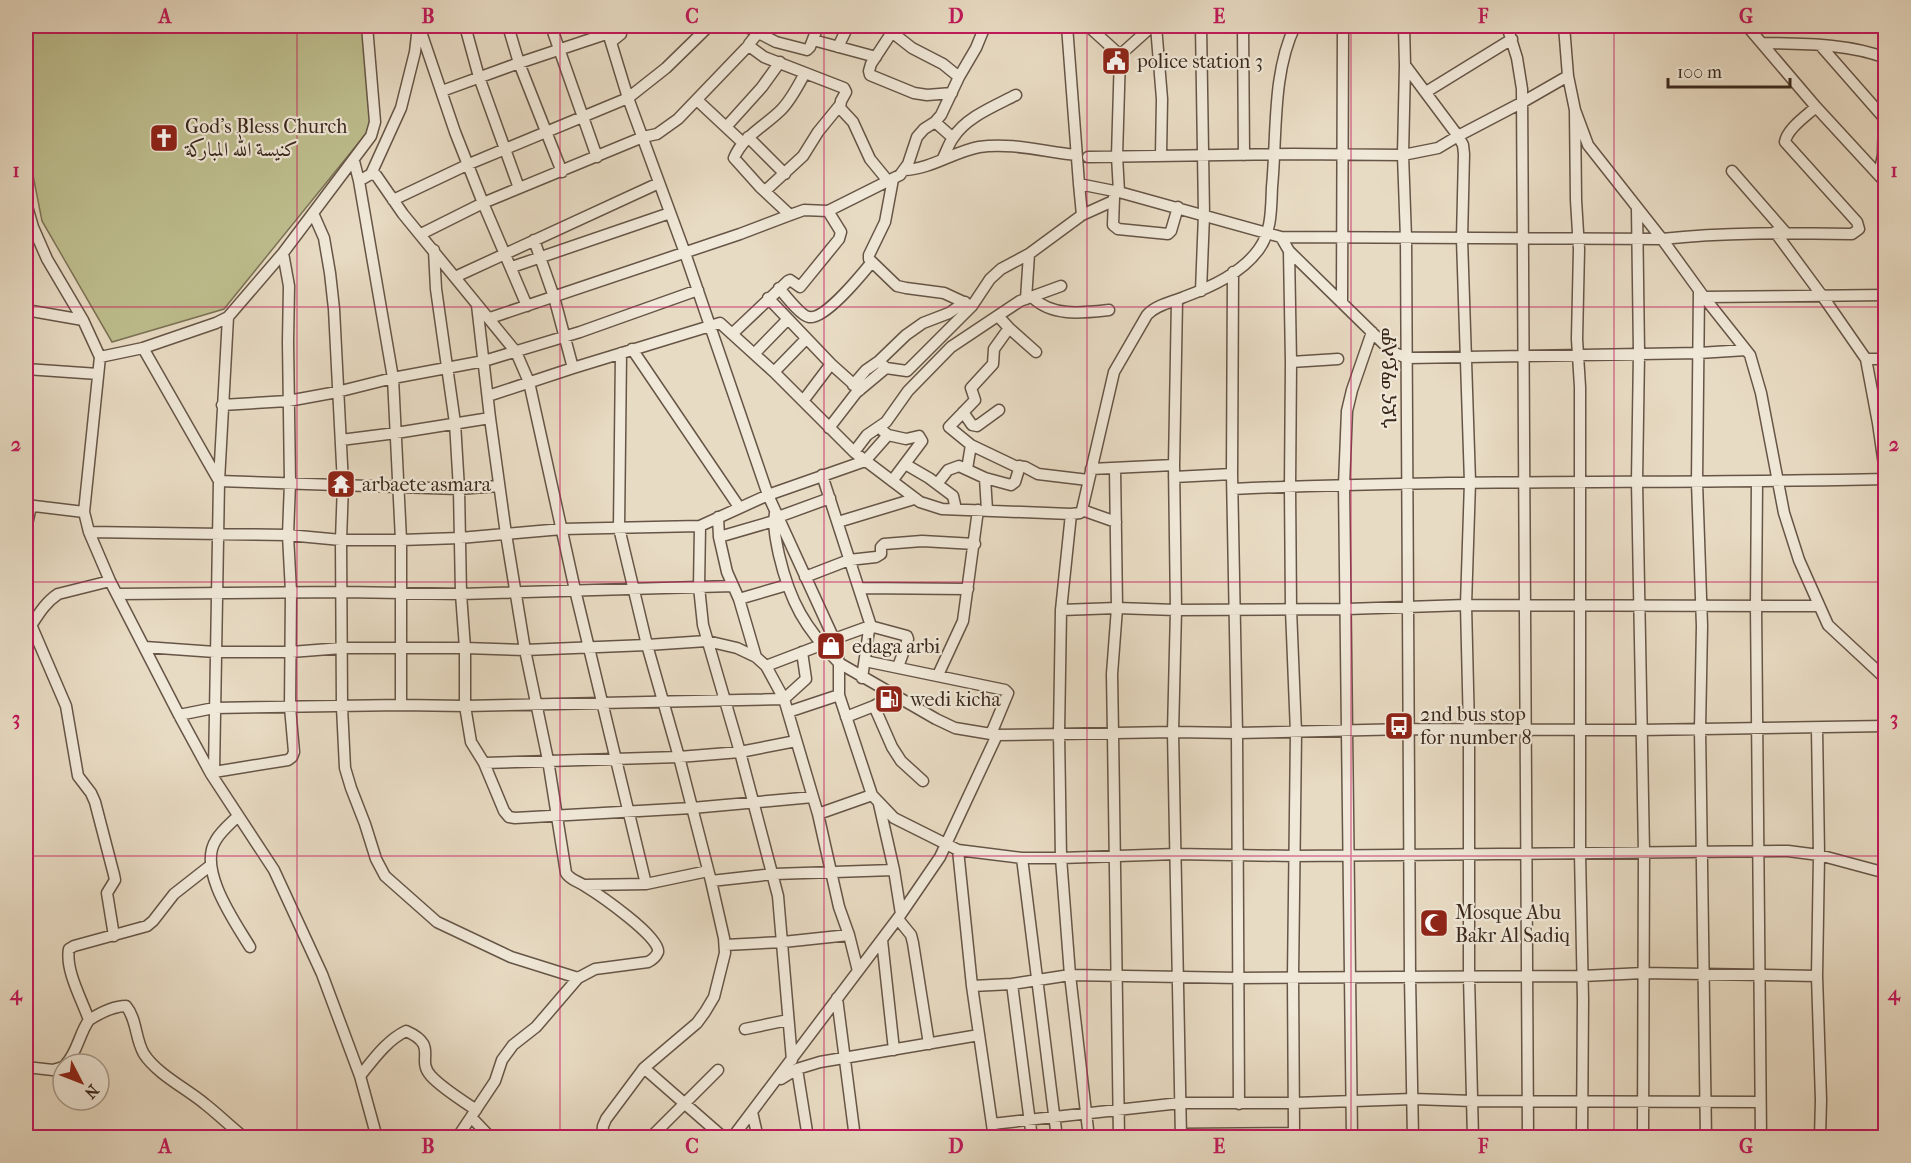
<svg xmlns="http://www.w3.org/2000/svg" width="1911" height="1163" font-family="'IM FELL French Canon',Amiri,'Noto Serif Ethiopic',serif">
  <style>
    .green { fill: #bebe8e; stroke: #7c7356; stroke-width: 1.5 }
    .lines { fill: none; stroke-linecap: round; stroke-linejoin: round }
    .minor-casing { stroke: #665546; stroke-width: 13 }
    .minor { stroke: #f0e8d8; stroke-width: 10 }
    .grid { fill: none; stroke: #c2185b; stroke-width: 1.5; stroke-opacity: 0.55 }
    .labels { text-anchor: middle; stroke-width: 4.5; stroke-linejoin: round; paint-order: stroke }
    .poi-label { font-size: 20px; fill: #3a281d; stroke: #f0e8d8; text-anchor: start }
    .street-label { font-size: 20px; fill: #3a281d; stroke: #f0e8d8 }
    .neatline { fill: none; stroke: #c2185b; stroke-width: 2 }
    .grid-label { font-size: 20px; text-anchor: middle; font-weight: bold; fill: #c2185b }
  </style>
  <rect width="100%" height="100%" fill="#e8dbc3"/>
  <filter id="stains"><feTurbulence type="fractalNoise" baseFrequency=".00333" numOctaves="4"/><feColorMatrix values="0 0 0 0 .2 0 0 0 0 .09 0 0 0 0 .02 0 0 0 .5 -.17"/></filter>
  <radialGradient id="worn" r=".72"><stop offset=".6" stop-color="#630" stop-opacity="0"/><stop offset="1" stop-color="#630" stop-opacity=".3"/></radialGradient>
  <!-- green -->
  <path class="green" d="M27,26H363L373,125L224,309L112,342L42,221L26,140V31Z"/>
  <g class="lines">
    <!-- minor casing -->
    <g class="minor-casing">
      <path id="minor" d="M419,26L455,132L483,203L527,306
        M465,26L479,77L519,188
        M508,26L519,63L562,172
        M551,26L597,157
        M606,26L628,98L685,253L768,495L834,639L839,663L936,719L955,728L997,735L1173,732L1237,733L1408,729L1641,730L1886,726
        M745,26L776,42L807,50L810,47L818,26
        M884,26L912,48L943,64L959,77
        M896,26L871,64L869,71L870,75L914,93L927,95L952,93
        M1067,26L1079,184L1119,192L1281,237L1662,239C1725,232 1788,233 1852,234L1859,229L1857,222L1785,142C1787,129 1806,116 1816,107
        M1088,26L1120,55L1117,156L1119,192
        M1156,26L1162,99L1161,155
        M1243,26L1244,155
        M1404,26L1405,65L1403,155L1406,238L1410,977L1413,1138
        M1507,26L1517,58L1522,89L1528,1138
        M1564,26L1568,76L1575,110L1588,145L1662,239L1704,297L1750,355L1761,393L1784,513L1799,560L1828,625L1886,679
        M1747,26L1816,107L1886,183
        M758,33L749,44V46L764,57L844,88L846,92L841,101L840,108L853,122L870,159L888,181
        M813,40L876,57
        M611,42L621,34V26
        M1762,43C1803,44 1847,43 1886,58
        M1820,45L1884,118L1883,155L1879,175
        M838,47L848,26
        M1120,55L1150,28L1155,26
        M1405,65L1458,136L1463,145L1464,154L1462,239L1470,482L1466,605L1469,729V976L1473,1138
        M442,91L519,63L609,33
        M1426,92L1512,39
        M697,100L743,143
        M1575,110L1576,200L1579,249L1577,339L1580,387V853L1583,1000L1582,1138
        M935,122L953,138
        M726,127L762,87L780,62
        M748,137L785,174
        M1088,157L1293,154L1403,155L1438,148L1458,136L1521,103L1568,76
        M942,160C946,153 948,145 953,138C966,117 995,106 1016,95
        M354,161L359,181L393,378L401,540V705
        M904,170C931,169 953,152 979,147C1011,142 1045,152 1076,155
        M1732,171L1786,233
        M371,174L401,108L415,52L418,26
        M893,179L885,222L869,255V259L897,286L906,288L944,293L972,306
        M359,181L371,174L376,175L403,214L516,352L529,382L575,590L646,884
        M1079,184L1082,215
        M765,191L803,156L818,132L840,105
        M1114,197L1113,225L1118,229L1168,234L1171,231L1178,207
        M393,200L469,164L628,98L666,68L709,26
        M26,203L33,227L47,259L83,320L100,357L84,512L89,532L110,581L179,715L211,774L274,870L322,974L360,1076L377,1138
        M1637,208L1639,353L1637,481L1644,852L1643,1138
        M313,213L324,238L330,273L334,309L343,484L341,540L342,707L345,768L351,788L365,824L376,859L385,876L437,922L511,957L578,978
        M790,215L760,187L734,158C743,136 765,126 781,110C791,100 798,86 805,73
        M421,234L483,203L643,137L657,134L678,119L749,45
        M1281,237L1289,251L1387,347L1397,354L1407,358L1699,353L1746,350
        M534,240L554,297L573,368
        M26,243L33,227
        M434,250L436,289L455,423L459,489L461,594L465,648V706L471,742L484,763L504,811L509,817L515,818L692,808L813,797
        M512,267L670,213
        M1233,272L1232,474L1237,733L1239,1104
        M455,277L659,183
        M779,288C785,295 801,316 809,317C825,320 862,274 871,263
        M1699,290L1697,482L1702,626L1700,729L1706,1138
        M1201,291L1204,215L1201,26
        M1032,297C1052,317 1082,313 1109,310
        M1704,297L1886,295
        M768,298L831,364L860,390
        M1026,299L1029,254
        M1177,300L1174,465L1176,610L1173,732L1181,1138
        M1342,301L1343,26
        M26,310L83,320
        M998,316L1009,328L1036,352
        M490,318L740,234L790,215L804,210L828,211L900,175L908,164L917,137L924,129L935,122L941,115L959,77L976,48L983,31L987,26
        M1009,328L994,349L993,364L971,388L975,400L949,427L971,445L1015,466L1025,467L1038,474L1088,480
        M732,334L788,281L790,280L800,287L839,239L841,232L828,211
        M143,348L219,481L459,489L499,486
        M632,349L739,507
        M754,354L788,319
        M100,357L143,348L216,323L228,317L283,253L371,136L375,122L367,26
        M1866,359H1886
        M879,361L886,368L907,371L972,306L990,279L1001,269L1029,254L1082,215L1113,201
        M1291,362L1338,359
        M26,369L98,374
        M774,372L806,339
        M853,385L866,370L879,361L906,335L923,323L949,313L965,302
        M488,396L573,368L720,323L774,372L854,452L920,502L942,509L1071,514L1080,513L1082,510L1114,372L1147,315C1156,305 1172,302 1184,297C1211,287 1242,273 1259,249C1272,231 1271,208 1272,187C1277,135 1272,73 1295,26
        M803,401L831,364
        M222,405L288,401L337,392L393,378L484,361L580,332L698,290
        M963,412L972,425L977,426L999,410
        M829,428L856,393L886,368
        M883,431L888,435L906,439L919,436L922,441L892,481
        M341,440L396,433L490,418
        M854,452L867,435L886,422L908,391L951,347L1020,301L1061,286
        M905,464L929,478L953,496L956,509
        M1115,468L1117,608L1112,674L1113,734L1119,1138
        M967,469L971,445
        M1091,469L1174,465
        M822,475L870,623L862,678
        M1174,477L1232,474
        M985,478L987,510
        M1757,482L1756,605L1761,1138
        M937,484L948,470L959,466L985,478L1011,485L1015,482L1020,466
        M1233,489C1450,479 1668,484 1886,479L1878,423L1866,359L1823,297L1775,232
        M26,505L84,512
        M1082,510L1116,522
        M775,513C773,527 776,541 779,555C790,602 805,628 839,663V695L872,795L894,818L958,850L1022,858H1061L1176,854L1294,856L1788,851L1819,855L1886,873
        M1071,514L1061,610L1059,733L1061,858L1070,975L1089,1138
        M718,517L719,537L727,572L739,599L756,657
        M778,517L830,498
        M838,522L914,499
        M700,526L699,587L703,625L740,752L778,896L792,1060
        M26,529L31,506
        M89,532L288,535L341,540H401L460,538L562,529L700,526L768,495L865,461L888,435
        M719,537L774,521
        M805,577L849,560L876,557L881,554V547L884,544L922,541L975,544
        M859,588L968,589
        M117,594L343,592L461,594L733,586
        M739,599L787,585
        M1061,610L1117,608L1176,610L1347,609L1466,605L1819,606
        M26,613L66,706L78,776L91,793L95,802L114,875L115,880L107,893L114,936
        M26,633C36,619 43,604 58,594L110,581
        M834,639L870,626L907,636L908,639L898,667
        M821,645L766,666L784,699L818,814L839,907L849,935L858,971
        M145,647L215,652H291L342,648H465L525,650L647,645L707,641L737,648L756,657L766,666
        M865,661L1005,690L1008,693L991,734
        M938,675L963,621L978,510
        M874,706L892,747L901,761L923,781
        M788,712L839,695
        M179,715L214,708L401,705L465,706L784,699L806,679L802,652
        M846,717L874,706L893,695
        M1817,728L1819,855L1817,976L1821,1100L1820,1138
        M484,763L679,757L740,752L796,741
        M214,772L288,760L292,757L294,752L290,707L291,592L288,535L290,483L288,342L289,286L283,253
        M211,774L214,772L219,481L228,317
        M879,804L894,870L901,914
        M818,814L872,795
        M238,816C231,823 221,831 216,840C197,869 235,922 250,947
        M958,850L972,986L994,1138
        M1022,858L1057,1138
        M211,865L174,894L153,921L147,926L74,946L69,949C65,970 82,1000 89,1020C100,1013 113,1006 126,1006C137,1019 135,1039 144,1054C157,1074 187,1089 205,1104C219,1115 231,1127 245,1138
        M711,881L774,874L894,870
        M584,885L646,884L708,871
        M898,919L911,935L913,943L929,1044
        M882,940L894,1050
        M725,945L783,942L849,935
        M1012,984L1032,1138
        M972,986L1012,984L1070,975L1239,978L1583,976L1643,973L1817,976
        M837,998L855,1138
        M745,1029L788,1020
        M66,1064C78,1051 79,1034 89,1020
        M26,1067L53,1070L63,1067
        M644,1068L724,1138
        M797,1069L808,1138
        M360,1076C373,1060 387,1040 406,1031C440,1046 415,1059 431,1076C443,1089 462,1100 476,1110
        M781,1079L797,1069L820,1062L979,1035
        M752,1112L758,1138
        M471,1117L491,1138
        M992,1124L1180,1103H1295L1413,1099L1473,1101L1760,1102
        M1181,1134L1291,1133L1294,1130L1293,977L1296,733L1291,609L1290,487L1291,362L1289,251
        M457,1138L495,1081L502,1060L513,1045L536,1027L578,978L595,969L648,962C652,960 656,957 658,952C661,937 598,894 585,886C578,881 570,880 566,873L548,760L525,650L506,534L490,418L477,305
        M602,1138L603,1126L606,1119L644,1068L697,1023L705,1012L714,997L725,953L724,938L711,881L679,757L647,645L619,528L621,353
        M650,1138L718,1070
        M732,1138L901,914L940,857L997,735
        M1352,1138L1344,485L1347,411L1352,390L1372,332"/>
    </g>
    <!-- minor -->
    <use href="#minor" class="minor"/>
  </g>
  <!-- grid -->
  <path class="grid" d="M297,26V1138M560,26V1138M824,26V1138M1087,26V1138M1351,26V1138M1614,26V1138M26,307H1886M26,582H1886M26,856H1886"/>
  <!-- icons -->
  <defs>
    <g id="civic-square" transform="scale(1.5)"><rect x="-9" y="-9" width="18" height="18" rx="4" fill="#8f2418" stroke="#f0e8d8"/><path d="M-.6-6.5H3V-4.5H.6V-3L4-1V1h2V6H-6V1h2V-1L-.6-3ZM-1.2 2.5V6h2.4V2.5Z" fill="#fff"/></g>
    <g id="church-square" transform="scale(1.5)"><rect x="-9" y="-9" width="18" height="18" rx="4" fill="#8f2418" stroke="#f0e8d8"/><path d="M-1.2-6h2.4v3.5h3.3v2.4h-3.3V6h-2.4V-.1h-3.3v-2.4h3.3Z" fill="#fff"/></g>
    <g id="temple-square" transform="scale(1.5)"><rect x="-9" y="-9" width="18" height="18" rx="4" fill="#8f2418" stroke="#f0e8d8"/><path d="M0-6L5-2H3V0L6.5 2.5H4V6H1.5V3h-3V6H-4V2.5H-6.5L-3 0V-2H-5Z" fill="#fff"/></g>
    <g id="shop-square" transform="scale(1.5)"><rect x="-9" y="-9" width="18" height="18" rx="4" fill="#8f2418" stroke="#f0e8d8"/><path d="M-5-2.5h2.3a2.7 3.5 0 0 1 5.4 0H5L5.5 6h-11ZM-1.5-2.5h3a1.5 2.3 0 0 0-3 0Z" fill="#fff"/></g>
    <g id="fuel-square" transform="scale(1.5)"><rect x="-9" y="-9" width="18" height="18" rx="4" fill="#8f2418" stroke="#f0e8d8"/><path d="M-5.5-6h7V0h2V4h1.3V-2.5L3-4.5l.8-.8L6-3V5H2.5V1h-1V6h-7ZM-4.2-4.7v3.2H.2V-4.7Z" fill="#fff"/></g>
    <g id="bus-square" transform="scale(1.5)"><rect x="-9" y="-9" width="18" height="18" rx="4" fill="#8f2418" stroke="#f0e8d8"/><path d="M-5-6H5V4H4V6H2V4H-2V6H-4V4H-5ZM-3.5-4V0h7V-4ZM-3.5 1.2v1.5H-2V1.2ZM2 1.2v1.5H3.5V1.2Z" fill="#fff"/></g>
    <g id="mosque-square" transform="scale(1.5)"><rect x="-9" y="-9" width="18" height="18" rx="4" fill="#8f2418" stroke="#f0e8d8"/><path d="M3.5-4.9A6 6 0 1 0 3.5 4.9A5 5 0 1 1 3.5-4.9Z" fill="#fff"/></g>
  </defs>
  <g fill-rule="evenodd">
    <use href="#civic-square" x="1116" y="61"/>
    <use href="#church-square" x="164" y="138"/>
    <use href="#temple-square" x="341" y="484"/>
    <use href="#shop-square" x="831" y="646"/>
    <use href="#fuel-square" x="889" y="699"/>
    <use href="#bus-square" x="1399" y="726"/>
    <use href="#mosque-square" x="1434" y="923"/>
  </g>
  <g class="labels">
    <!-- poi labels -->
    <g class="poi-label">
      <text x="1137" y="68">police station 3</text>
      <text x="185" y="133">God's Bless Church<tspan x="185" dy="23">كنيسة الله المباركة</tspan></text>
      <text x="362" y="491">arbaete asmara</text>
      <text x="852" y="653">edaga arbi</text>
      <text x="910" y="706">wedi kicha</text>
      <text x="1420" y="721">2nd bus stop<tspan x="1420" dy="23">for number 8</tspan></text>
      <text x="1455" y="919">Mosque Abu<tspan x="1455" dy="23">Bakr Al Sadiq</tspan></text>
    </g>
    <!-- street labels -->
    <g class="street-label">
      <text transform="translate(1389 378) rotate(-90)" y="7">ጎደና ማይላም</text>
    </g>
  </g>
  <!-- margin -->
  <rect width="1911" height="1163" fill="none" stroke="#e8dbc3" stroke-width="66"/>
  <!-- north arrow -->
  <g transform="translate(81 1082) rotate(132)"><circle r="28" fill="#f0e8d8" stroke="#a79b8d" stroke-width="1.5"/>
  <path d="M0-4.5L10 22L0 15L-10 22Z" fill="#8f2418"/>
  <text y="-9" font-size="16" font-weight="bold" text-anchor="middle" fill="#3a281d">N</text>
  </g>
  <!-- scale -->
  <path d="M1668 78v9h122v-9" fill="none" stroke="#3a281d" stroke-width="3"/>
  <text x="1677" y="78" font-size="18" fill="#3a281d" stroke="#f0e8d8" stroke-width="4.5" paint-order="stroke">100 m</text>
  <rect x="33" y="33" width="1845" height="1097" class="neatline"/>
  <g class="grid-label">
    <text x="165" y="23">A</text>
    <text x="428" y="23">B</text>
    <text x="692" y="23">C</text>
    <text x="956" y="23">D</text>
    <text x="1219" y="23">E</text>
    <text x="1483" y="23">F</text>
    <text x="1746" y="23">G</text>
    <text x="16" y="177">1</text>
    <text x="1894" y="177">1</text>
    <text x="16" y="451">2</text>
    <text x="1894" y="451">2</text>
    <text x="16" y="725">3</text>
    <text x="1894" y="725">3</text>
    <text x="16" y="1000">4</text>
    <text x="1894" y="1000">4</text>
    <text x="165" y="1153">A</text>
    <text x="428" y="1153">B</text>
    <text x="692" y="1153">C</text>
    <text x="956" y="1153">D</text>
    <text x="1219" y="1153">E</text>
    <text x="1483" y="1153">F</text>
    <text x="1746" y="1153">G</text>
  </g>
  <rect width="100%" height="100%" filter="url(#stains)"/>
  <rect width="100%" height="100%" fill="url(#worn)"/>
</svg>
